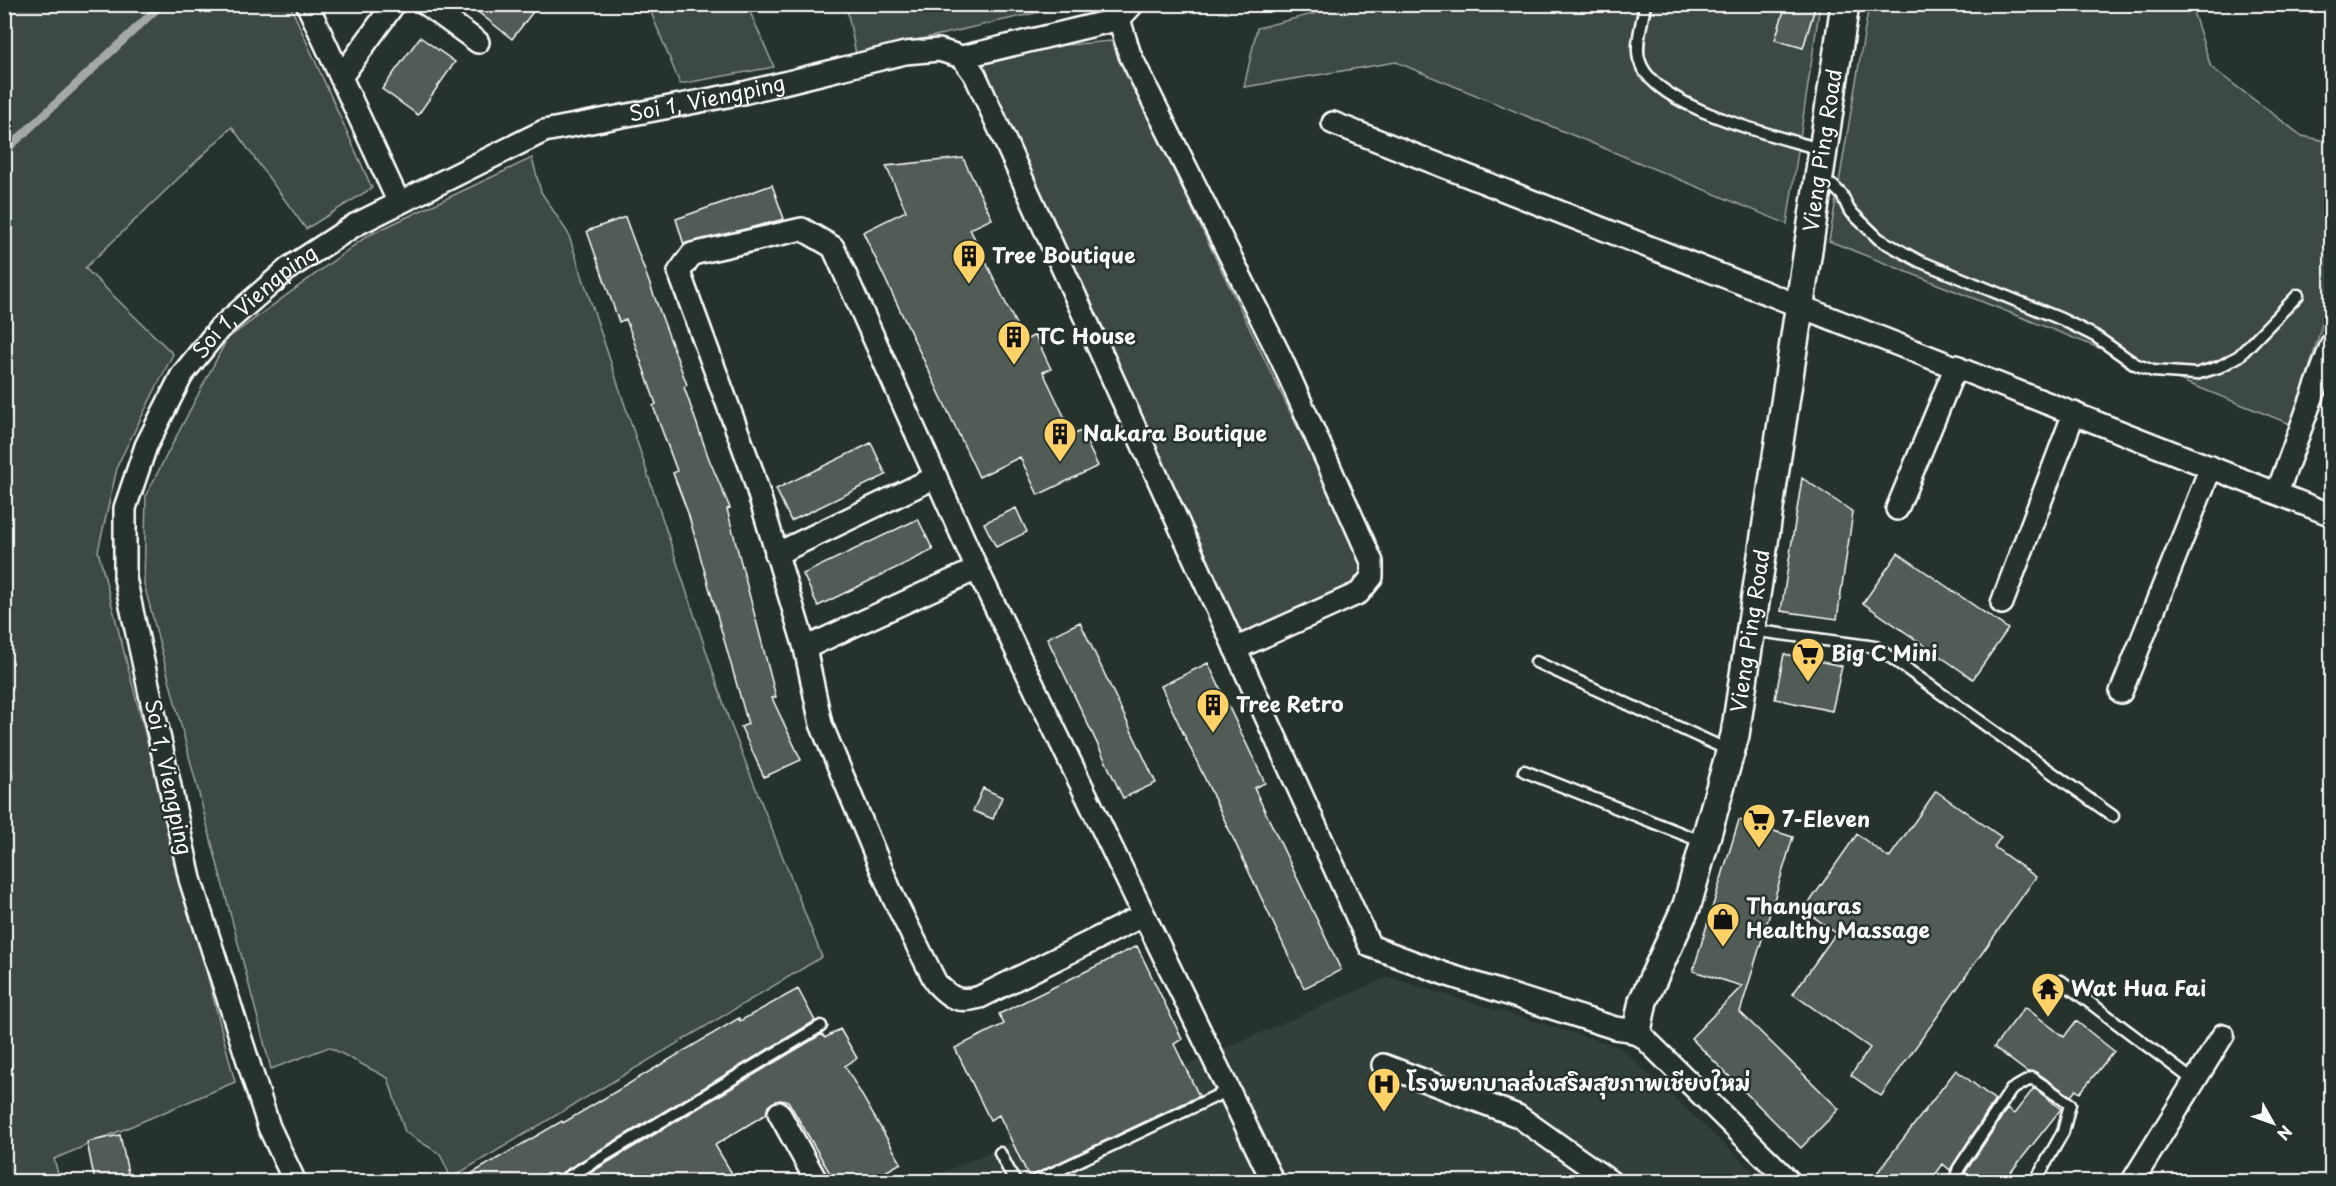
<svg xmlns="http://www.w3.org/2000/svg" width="2336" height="1186" font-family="'Playpen Sans','Playpen Sans Thai',sans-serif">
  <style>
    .built { fill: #333f3a }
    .green { fill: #3e4944; stroke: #9ea4a2; stroke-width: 1.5 }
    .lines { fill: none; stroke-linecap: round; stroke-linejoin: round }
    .stream { stroke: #a4a9a7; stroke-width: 8 }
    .building { fill: #515c57; stroke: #fff; stroke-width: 1.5 }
    .service-casing { stroke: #fff; stroke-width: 15 }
    .minor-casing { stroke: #fff; stroke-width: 26 }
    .tertiary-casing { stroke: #fff; stroke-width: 32 }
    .service { stroke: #26332d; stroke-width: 10 }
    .minor { stroke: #26332d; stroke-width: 21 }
    .tertiary { stroke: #26332d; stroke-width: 27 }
    .labels { text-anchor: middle; stroke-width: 5; stroke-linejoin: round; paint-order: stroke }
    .street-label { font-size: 21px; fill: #fff; stroke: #26332d }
    .poi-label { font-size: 21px; font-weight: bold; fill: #fff; stroke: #26332d; text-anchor: start }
  </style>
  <rect width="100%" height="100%" fill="#26332d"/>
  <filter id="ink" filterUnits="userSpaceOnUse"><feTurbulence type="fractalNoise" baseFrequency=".0167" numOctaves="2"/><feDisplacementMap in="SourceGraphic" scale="12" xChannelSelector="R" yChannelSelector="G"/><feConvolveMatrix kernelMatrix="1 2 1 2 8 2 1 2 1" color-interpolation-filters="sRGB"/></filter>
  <g filter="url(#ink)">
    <!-- built -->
    <path class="built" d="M1388,977L1619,1047L1764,1181L929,1182L928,1179Z"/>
    <!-- green -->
    <path class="green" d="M846,4L1070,5L856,54Z
      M5,5H290L372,188L306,229L232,127L85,268L173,354L118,464L98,551L235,1082L54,1159L60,1181L5,1182L4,930H10L4,879Z
      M648,5H747L774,67L680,84Z
      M1348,5H1786L1803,47L1816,5H1820L1787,224L1396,62L1244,87L1257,28Z
      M1869,5H2191L2211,67L2302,136L2331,142V293L2293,425L1829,241Z
      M1111,41L1364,565L1353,587L1242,635L981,64L997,51Z
      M532,158L541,192L568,233L729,720L822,957L451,1178L440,1154L405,1132L388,1078L329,1047L271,1069L144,584L146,495L227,339L367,236Z"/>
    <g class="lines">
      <!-- stream -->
      <path class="stream" d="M4,152L162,4
        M4,729L10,780"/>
    </g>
    <!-- building -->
    <path class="building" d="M468,4H539L512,39Z
      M1786,4H1816L1803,48L1775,40Z
      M420,37L455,62L418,115L382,89Z
      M963,158L992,219L970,229L1024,341L1035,335L1051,369L1043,372L1073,435L1081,431L1098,466L1038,495L1020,457L979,477L863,232L906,211L886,166Z
      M772,185L784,219L684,245L676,219Z
      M625,217L687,385L684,387L709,459L730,508L727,509L776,697L772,698L801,760L764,777L741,727L748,724L688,513L673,473L677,471L653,406L656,404L626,319L619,322L587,231Z
      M871,443L886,475L791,521L776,489Z
      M1802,478L1853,512L1837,619L1781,611Z
      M1016,508L1027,532L996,547L984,523Z
      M918,519L933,550L818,606L803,574Z
      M1898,553L2008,629L1973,679L1863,603Z
      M1080,622L1156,783L1123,798L1047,638Z
      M1784,654L1842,666L1832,711L1775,699Z
      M1208,663L1265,783L1254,788L1341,970L1304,988L1161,686Z
      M983,788L1002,797L993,819L973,811Z
      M1936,791L2001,837L1994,847L2036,877L1881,1096L1851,1075L1870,1048L1793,994L1836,933L1804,910L1857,834L1889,858Z
      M1739,820L1793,837L1740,1012L1839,1109L1801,1148L1691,1038L1742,986L1693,971Z
      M1137,946L1182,1039L1174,1044L1199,1096L1029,1177L999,1115L990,1120L955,1048L1004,1024L999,1014Z
      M798,989L815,1021L556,1176L553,1182H457L562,1121L563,1123L739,1018L740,1021Z
      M2025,1007L2064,1037L2076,1021L2114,1051L2080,1093L2076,1090L2071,1096L2036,1072H2027L1994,1047Z
      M840,1029L857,1058L845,1066L901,1163L868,1182H835L788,1101L779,1100L768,1106L766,1114L715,1145L737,1182H575L822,1034L825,1038Z
      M1956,1070L1995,1100L1950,1170L1943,1164L1930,1182H1870Z
      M2034,1088L2061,1109L2003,1182H1965L1963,1180L1966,1171L2007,1109L2014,1114Z
      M120,1135L130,1182H95L87,1142Z"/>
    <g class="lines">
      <!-- service casing -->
      <g class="service-casing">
        <path id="service" d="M1645,4C1643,20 1635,44 1639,59C1651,108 1778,136 1823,150
          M1819,182L1833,186L1842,195L1849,210L1879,239L1919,261L2061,319L2095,336L2135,364L2153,371L2196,374L2219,367L2239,356L2298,295
          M1751,630L1876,647L2113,816
          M1536,662L1730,751
          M1524,771L1703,842
          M2061,981L2194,1081
          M1000,1153L1015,1182
          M560,1182L821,1026
          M1034,1182L1229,1090
          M1954,1182L1959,1168L2011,1090L2032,1078L2070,1104L2063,1132L2035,1182"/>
      </g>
      <!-- minor casing -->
      <g class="minor-casing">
        <g id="minor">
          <path d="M307,4L399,203"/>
          <path d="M426,4L478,42"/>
          <path d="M1119,19L1130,55L1281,358L1372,562V577L1359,593L1235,649"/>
          <path d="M1119,19L1133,4"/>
          <path d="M962,57L975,75L1370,946L1445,974L1615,1028L1637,1031L1790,1182"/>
          <path d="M341,77L394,4"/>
          <path d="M1333,123L2332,515"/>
          <path d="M2277,493L2332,343"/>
          <path d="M1897,509L1956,366"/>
          <path d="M776,554L936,477"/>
          <path d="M2002,603L2074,413"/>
          <path d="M805,648L977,569"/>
          <path d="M2121,692L2211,467"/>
          <path d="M1144,915L980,997C959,1003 951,999 936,983L893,897L821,724L805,648L752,471L679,272L692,254L802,229L833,247L977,569L1273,1182"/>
          <path d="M1383,1065L1518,1116L1611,1182"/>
          <path d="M779,1113L817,1182"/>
          <path id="s1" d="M295,1182L269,1127L190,879L125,578V508L146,446L182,375L219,329L289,268L355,225L544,131L743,93L905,53L939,50L962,57L1119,19"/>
          <path d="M2132,1182L2223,1035"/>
        </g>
      </g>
      <!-- tertiary casing -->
      <g class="tertiary-casing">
        <g id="tertiary">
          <path id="s2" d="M1637,1031L1643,1001L1687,905L1735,735L1845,4"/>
        </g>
      </g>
      <!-- service -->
      <use href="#service" class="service"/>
      <!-- minor -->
      <use href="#minor" class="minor"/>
      <!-- tertiary -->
      <use href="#tertiary" class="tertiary"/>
    </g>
  </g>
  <!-- icons -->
  <defs>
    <g id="building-pin" transform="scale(1.725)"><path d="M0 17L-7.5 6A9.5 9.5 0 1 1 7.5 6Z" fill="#ffd166" stroke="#26332d"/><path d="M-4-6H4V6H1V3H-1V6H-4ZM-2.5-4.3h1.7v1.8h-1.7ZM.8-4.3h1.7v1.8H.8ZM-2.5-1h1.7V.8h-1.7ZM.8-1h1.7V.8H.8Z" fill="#111"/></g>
    <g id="supermarket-pin" transform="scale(1.725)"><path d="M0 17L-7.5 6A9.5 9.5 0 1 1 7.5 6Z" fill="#ffd166" stroke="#26332d"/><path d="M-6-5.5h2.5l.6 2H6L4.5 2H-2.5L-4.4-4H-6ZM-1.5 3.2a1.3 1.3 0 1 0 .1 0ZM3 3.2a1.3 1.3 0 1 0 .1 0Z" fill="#111"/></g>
    <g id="shop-pin" transform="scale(1.725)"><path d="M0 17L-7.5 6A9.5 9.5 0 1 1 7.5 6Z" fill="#ffd166" stroke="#26332d"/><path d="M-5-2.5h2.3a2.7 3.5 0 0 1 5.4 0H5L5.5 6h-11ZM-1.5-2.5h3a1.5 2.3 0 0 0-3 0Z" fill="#111"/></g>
    <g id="temple-pin" transform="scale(1.725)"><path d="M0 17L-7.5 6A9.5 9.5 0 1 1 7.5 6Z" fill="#ffd166" stroke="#26332d"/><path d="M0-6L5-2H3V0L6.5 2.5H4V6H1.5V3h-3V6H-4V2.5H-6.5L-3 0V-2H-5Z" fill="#111"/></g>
    <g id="hospital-pin" transform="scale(1.725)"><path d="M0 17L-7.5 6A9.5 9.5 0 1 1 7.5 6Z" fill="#ffd166" stroke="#26332d"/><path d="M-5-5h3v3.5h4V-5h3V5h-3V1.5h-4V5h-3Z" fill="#111"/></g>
  </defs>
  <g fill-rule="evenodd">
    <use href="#building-pin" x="969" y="256"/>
    <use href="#building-pin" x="1014" y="337"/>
    <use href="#building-pin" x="1060" y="434"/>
    <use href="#supermarket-pin" x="1808" y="654"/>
    <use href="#building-pin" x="1213" y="705"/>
    <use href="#supermarket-pin" x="1759" y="820"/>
    <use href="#shop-pin" x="1723" y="919"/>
    <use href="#temple-pin" x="2048" y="989"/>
    <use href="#hospital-pin" x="1384" y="1084"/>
  </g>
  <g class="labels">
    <!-- street labels -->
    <g class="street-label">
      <text dy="7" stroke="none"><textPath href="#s1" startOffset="1452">Soi 1, Viengping</textPath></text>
      <text dy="7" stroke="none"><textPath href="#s2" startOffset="904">Vieng Ping Road</textPath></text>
      <text dy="7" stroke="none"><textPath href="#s1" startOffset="948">Soi 1, Viengping</textPath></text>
      <text dy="7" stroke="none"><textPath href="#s2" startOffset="418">Vieng Ping Road</textPath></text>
      <text transform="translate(168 777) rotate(78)" y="7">Soi 1, Viengping</text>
    </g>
    <!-- poi labels -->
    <g class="poi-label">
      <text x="992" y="263">Tree Boutique</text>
      <text x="1037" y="344">TC House</text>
      <text x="1083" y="441">Nakara Boutique</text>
      <text x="1831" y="661">Big C Mini</text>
      <text x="1236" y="712">Tree Retro</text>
      <text x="1782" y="827">7-Eleven</text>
      <text x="1746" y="914">Thanyaras<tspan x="1746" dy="24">Healthy Massage</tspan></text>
      <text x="2071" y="996">Wat Hua Fai</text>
      <text x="1407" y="1091">โรงพยาบาลส่งเสริมสุขภาพเชียงใหม่</text>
    </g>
  </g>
  <!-- margin -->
  <rect width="2336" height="1186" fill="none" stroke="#26332d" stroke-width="24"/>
  <rect x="12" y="12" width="2312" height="1162" fill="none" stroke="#fff" stroke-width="2" filter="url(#ink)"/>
  <!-- north arrow -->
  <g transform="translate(2273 1123) rotate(130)" stroke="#26332d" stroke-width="4.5" paint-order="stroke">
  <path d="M0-4.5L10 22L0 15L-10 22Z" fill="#ffffff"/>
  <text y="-9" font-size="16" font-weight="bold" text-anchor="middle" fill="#ffffff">N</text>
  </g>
</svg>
